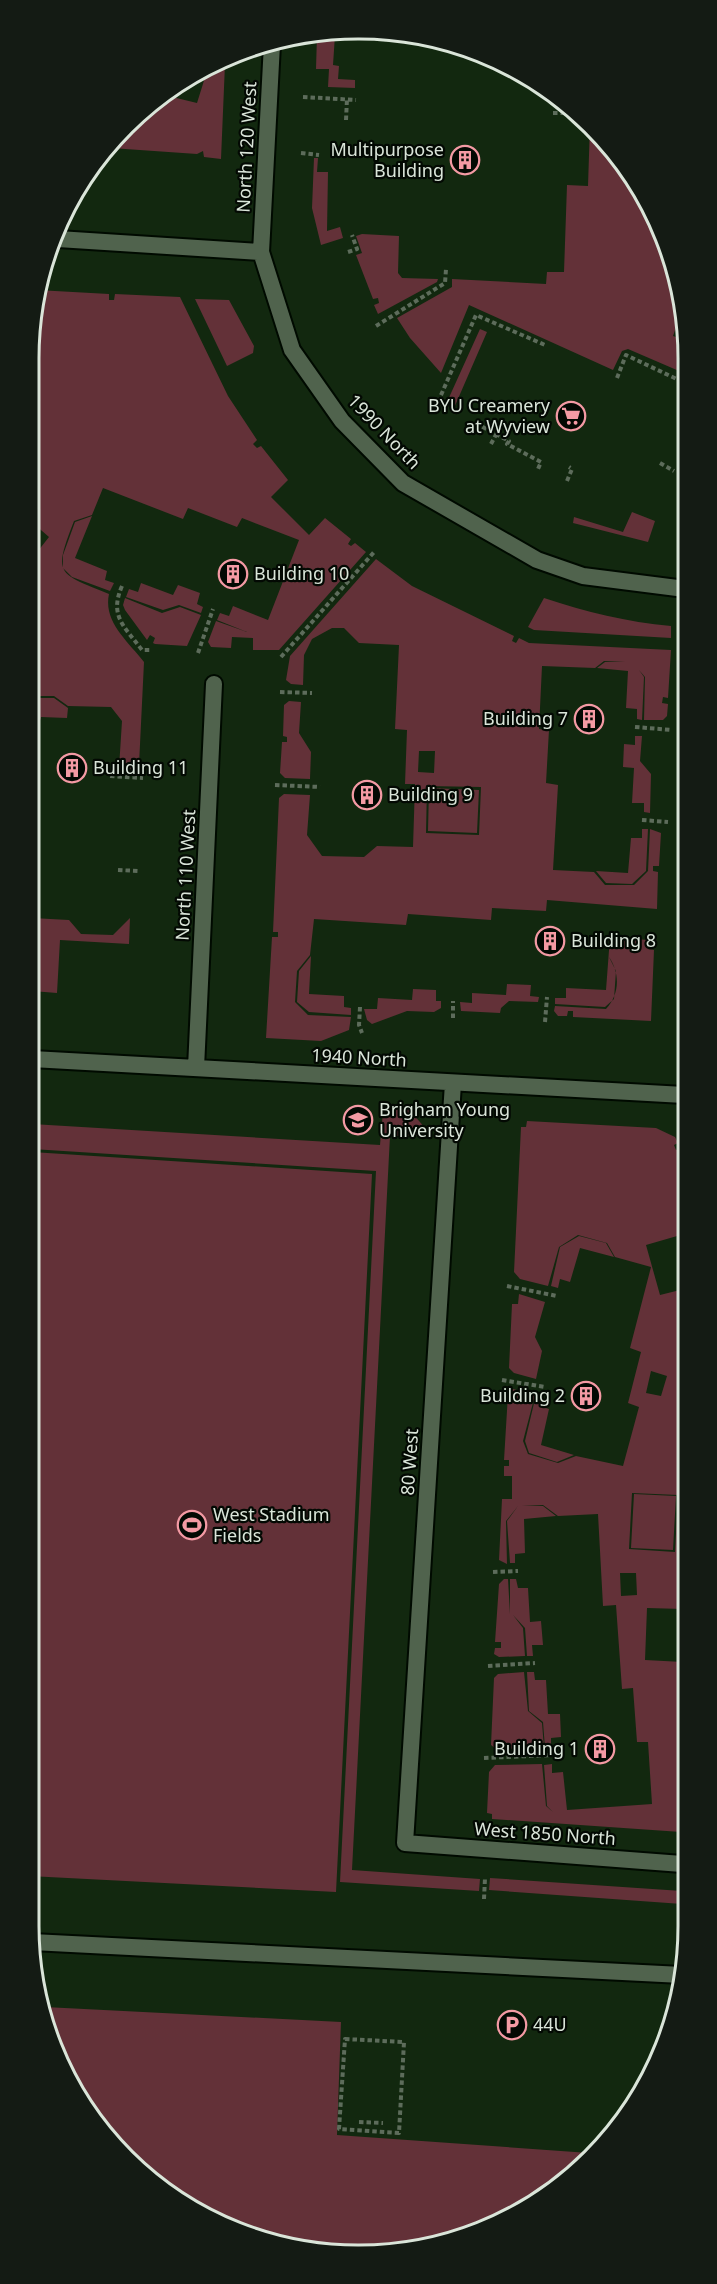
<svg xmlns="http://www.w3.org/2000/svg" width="717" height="2284" font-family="'Noto Sans',sans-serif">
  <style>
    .built { fill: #12280f }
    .green { fill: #633138; fill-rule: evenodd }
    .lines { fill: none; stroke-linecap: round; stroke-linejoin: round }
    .service-casing { stroke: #000a00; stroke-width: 20 }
    .minor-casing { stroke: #000a00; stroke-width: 20 }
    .path { stroke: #5d6c5b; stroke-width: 4; stroke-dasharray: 4.5 3; stroke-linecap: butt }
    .service { stroke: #50634d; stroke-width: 16 }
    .minor { stroke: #50634d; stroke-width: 16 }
    .labels { text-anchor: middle; stroke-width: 4.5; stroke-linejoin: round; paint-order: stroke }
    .street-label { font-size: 18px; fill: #dae5d9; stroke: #030903 }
    .poi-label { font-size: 18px; fill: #dae5d9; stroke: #030903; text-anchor: start }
    .rim { fill: none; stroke: #dae5d9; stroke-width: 3 }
  </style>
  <rect width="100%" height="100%" fill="#10210e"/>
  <!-- built -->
  <path class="built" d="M294,35H423L523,73L592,125L655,213L686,315L682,1990L633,2109L542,2200L444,2244L316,2253L212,2221L111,2143L53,2051L29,1925L35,294L84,175L175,84Z"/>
  <!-- green -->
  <path class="green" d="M317,35H335L333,65L339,66L338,79L355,80V88L328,87L329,69H316Z
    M225,64L221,159L204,157L203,151L197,154L111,148L164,95L197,103L207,71Z
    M590,124L655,213L686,315V317L680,316L673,336L686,340V374L628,349L622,351L613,370L469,305L441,373L410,338L397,318L452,287V279L546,284L547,272H564L567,185L588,186Z
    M314,158H318L317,172H328L327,231L340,227L343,238L321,245L312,208Z
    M362,234L399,236L398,273L402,278L438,279L437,282L378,314L374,305L379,303L378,298L373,299L356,255L362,253L356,236Z
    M37,290L109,294V300H114L115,294L180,297L228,396L257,440L253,444L257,448L261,446L288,480L271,497L309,535L325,518L351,539L348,544L351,546L355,543L366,552L279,650H253V638L232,637L231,648L211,647L208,642L216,621L247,632L217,620L220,613L229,616L233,606L268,620L299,540L242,518L237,527L188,508L183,519L103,488L92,515L74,521C53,575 57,573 109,594C103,622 128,641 144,662L139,765L134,769L119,768L122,721L111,707L68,706L54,696H33L34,556L49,537L34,524Z
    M195,299L229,300L254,346L253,353L227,366Z
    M480,329L487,332L454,408L447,402Z
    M632,512L655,521L648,542L573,523L574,517L623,532Z
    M92,516L75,558L107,571L105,580L114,583L110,591L72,577L63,568V555L75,522Z
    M376,559L412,586L514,636L512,641L516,643L519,638L529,643L671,650L668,698L663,697L662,703L668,704L667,716L663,720H644L645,677L639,670L644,677L642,720L637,719V709L626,708L628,671L597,668L605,662H625L604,661L595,668L542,666L539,729L549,730L546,783L558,785L553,870L594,872L605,885H634L648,871L650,829L661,833L659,866H653V871L658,872L657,909L547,900L546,911L492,908L491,920L408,914L406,925L314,919L310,955L297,971L295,1002L308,1015L351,1017L349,1030L321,1041L266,1038L272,937H278V932H273L279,798L284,794L310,795L307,835L322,856L364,857L377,846L413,847L415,784H405L407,730L395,729L399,645L359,643L344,628H332L312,639L304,655L303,685L291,684L286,680L290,656ZM419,751H435L434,773L418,772ZM427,786L481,787L479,835L426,833Z
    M141,583L173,595L178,585L200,593L197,604L203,607L201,613L179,605L163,610L126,597L129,589L138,592Z
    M125,598L162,613L180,607L201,615L187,646L155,644L153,643L155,638L150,635L147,640L125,610L123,605Z
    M544,598C586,612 627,622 671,626V638L534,630L528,627Z
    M33,698H54L68,708L67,718L41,717L40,720H33Z
    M289,701L301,702L299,733L311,752L310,779L285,778L280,773L282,742H287V737L283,736L284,705Z
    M635,736H642L640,761L651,774L650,813L644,812V803H632L634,768L623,767L624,744L635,745Z
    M429,788L479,790L477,833L428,831Z
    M642,829H648L646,871L632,884L606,883L596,871L628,873L631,838H642Z
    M32,918L69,920L81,934L113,935L130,918L129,944L60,940L57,993L32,991Z
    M610,937L648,940V949L654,950L651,1021L573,1017V1011H568L567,1016H558L554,1011L555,1006L606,1009C620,994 620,973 609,957L616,971L614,999L605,1007L555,1004V998H566V988L606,990Z
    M311,956L309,994L344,996V1007L351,1008V1015L309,1012L297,1002L299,971Z
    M507,984L531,985L530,996L539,997L538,1002L509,1001L501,1008L500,1013L461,1011L460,1002L472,1003V993L506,995Z
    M413,989L436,990V1001H441V1008L434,1012L407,1011L372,1024L367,1020L364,1009H377L378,998L412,1000Z
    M390,1104L406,1106L426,1129L425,1136H390L352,1870L480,1879L479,1891L340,1882L376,1171L32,1149V1124L380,1145L383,1111Z
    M527,1121L656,1128L675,1137L678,1143L674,1145L676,1150L681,1148L682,1152L679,1185L684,1207V1234L646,1245L660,1295L684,1289L683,1609L647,1608L645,1660L683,1662L681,1832L492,1819V1814L487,1813L489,1772L495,1765L542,1764L546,1806L553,1812L547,1806L544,1765L552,1764V1773L563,1772L567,1810L652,1804L648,1742H637L633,1688L622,1689L616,1605L603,1606L598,1514L558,1516L543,1505L522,1506H543L556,1516L524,1519L525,1553L515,1554V1563H510L507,1521L518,1506L506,1521L507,1564L499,1560L502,1499H512V1476H504V1466H509V1460H504L508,1394L513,1389L535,1395L523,1441L528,1454L558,1463L576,1456L623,1466L639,1407L628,1403L641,1352L630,1348L651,1267L615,1257L607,1243L578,1235L559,1247L548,1286L520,1279L514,1272L521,1127H526ZM651,1371L667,1376L661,1396L646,1393ZM632,1493L678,1495L675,1552L629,1549ZM620,1573H636L637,1595L621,1596Z
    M32,1152L372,1174L336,1892L29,1876Z
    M579,1236L606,1243L614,1257L580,1248L570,1282L560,1279L558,1288L551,1286L560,1247Z
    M519,1294L545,1302L535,1337L542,1351L536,1379L514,1373L509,1368L512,1304H518Z
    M536,1395L541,1396L539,1406L549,1409L541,1445L574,1455L557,1462L529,1453L525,1441Z
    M634,1494L676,1496L673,1550L631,1548Z
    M504,1579H508L510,1614V1579H516L518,1588H528L530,1622L541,1621L543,1645H532L533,1656H527L525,1628L513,1615L523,1628L525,1656L499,1657L494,1654L495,1648H501V1642H495L499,1584Z
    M524,1672L528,1711L542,1723L544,1748L496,1749L491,1745L494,1678L498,1674Z
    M527,1672H534L535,1680H546L548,1714H560L561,1737L551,1738V1747L545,1748L543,1722L529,1711Z
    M490,1878L682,1891V1904L489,1890Z
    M45,2007L341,2022L337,2135L589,2153L542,2200L444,2244L316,2253L212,2221L111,2143L53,2051Z"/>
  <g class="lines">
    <!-- service casing -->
    <g class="service-casing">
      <path id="service" d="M32,1942L682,1975"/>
    </g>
    <!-- minor casing -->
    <g class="minor-casing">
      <path id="minor" d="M272,44L261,252L292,350L342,421L403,483L537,560L583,576L685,589
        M58,239L261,252
        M32,1059L684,1095
        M196,1068L214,684
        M453,1083L405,1843L682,1864"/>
    </g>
    <!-- path -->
    <path class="path" d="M303,97L356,100
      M553,113H577
      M346,120L347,99
      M301,153L319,155
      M348,252L357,249L352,235
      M376,326L445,283L446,269
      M617,378L626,355L685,383
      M438,402L476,315L545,345
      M481,422L479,425L509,441L507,444L541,462L538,469
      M491,444L498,431
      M660,463L674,471
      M567,481L572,469L569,467
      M122,586C109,616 124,626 142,650H151
      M198,653L213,609
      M281,657L375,551
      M280,692L312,693
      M635,727L672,730
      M110,776L143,778
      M275,785L320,787
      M642,820L668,822
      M118,870L138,871
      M360,1007L359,1025L362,1033
      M453,1018V1001
      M545,1022L547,997
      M507,1286L557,1296
      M502,1380L545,1387
      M493,1572L518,1571
      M488,1666L535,1663
      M484,1758L553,1755
      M484,1899L485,1878
      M345,2039L404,2042L399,2133L339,2129Z
      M359,2122L383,2123"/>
    <!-- service -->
    <use href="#service" class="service"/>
    <!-- minor -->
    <use href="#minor" class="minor"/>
  </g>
  <!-- icons -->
  <defs>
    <g id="building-ring" transform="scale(1.5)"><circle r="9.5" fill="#030903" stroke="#f49aa4" stroke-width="1.5"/><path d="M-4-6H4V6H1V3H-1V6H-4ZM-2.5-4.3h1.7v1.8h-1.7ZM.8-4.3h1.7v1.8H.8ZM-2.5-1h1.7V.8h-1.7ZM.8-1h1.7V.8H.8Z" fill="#f49aa4"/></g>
    <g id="supermarket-ring" transform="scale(1.5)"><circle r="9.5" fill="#030903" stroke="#f49aa4" stroke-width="1.5"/><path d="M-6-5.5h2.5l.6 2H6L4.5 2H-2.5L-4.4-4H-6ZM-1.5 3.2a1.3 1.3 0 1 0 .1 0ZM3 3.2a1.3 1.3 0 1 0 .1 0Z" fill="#f49aa4"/></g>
    <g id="university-ring" transform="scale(1.5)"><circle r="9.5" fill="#030903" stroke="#f49aa4" stroke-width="1.5"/><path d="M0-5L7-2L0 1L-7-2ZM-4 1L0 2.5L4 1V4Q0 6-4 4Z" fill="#f49aa4"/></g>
    <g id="stadium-ring" transform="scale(1.5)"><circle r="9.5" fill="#030903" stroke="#f49aa4" stroke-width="1.5"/><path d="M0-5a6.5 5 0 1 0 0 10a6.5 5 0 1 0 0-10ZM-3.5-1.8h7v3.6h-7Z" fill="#f49aa4"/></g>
    <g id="parking-ring" transform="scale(1.5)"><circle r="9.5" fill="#030903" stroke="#f49aa4" stroke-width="1.5"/><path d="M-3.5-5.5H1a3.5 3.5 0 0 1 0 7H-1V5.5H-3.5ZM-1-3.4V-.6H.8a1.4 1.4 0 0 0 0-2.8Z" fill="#f49aa4"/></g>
  </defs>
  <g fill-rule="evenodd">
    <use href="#building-ring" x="465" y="160"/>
    <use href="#supermarket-ring" x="571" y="416"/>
    <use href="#building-ring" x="233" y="574"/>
    <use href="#building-ring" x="589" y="719"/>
    <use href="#building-ring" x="72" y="768"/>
    <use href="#building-ring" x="367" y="795"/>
    <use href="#building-ring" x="550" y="941"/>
    <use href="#university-ring" x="358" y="1120"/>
    <use href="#building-ring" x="586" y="1396"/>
    <use href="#stadium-ring" x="192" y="1525"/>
    <use href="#building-ring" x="600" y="1749"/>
    <use href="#parking-ring" x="512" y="2025"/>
  </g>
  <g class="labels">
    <!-- street labels -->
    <g class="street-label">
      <text transform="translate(247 147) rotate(-87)" y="6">North 120 West</text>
      <text transform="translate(384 432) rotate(46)" y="6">1990 North</text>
      <text transform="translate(186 875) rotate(-87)" y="6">North 110 West</text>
      <text transform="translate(359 1058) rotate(3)" y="6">1940 North</text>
      <text transform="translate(410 1462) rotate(-86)" y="6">80 West</text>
      <text transform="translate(545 1834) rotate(4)" y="6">West 1850 North</text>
    </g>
    <!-- poi labels -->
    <g class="poi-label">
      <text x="444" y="156" text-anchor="end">Multipurpose<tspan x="444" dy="21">Building</tspan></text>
      <text x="550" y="412" text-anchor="end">BYU Creamery<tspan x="550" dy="21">at Wyview</tspan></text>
      <text x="254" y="580">Building 10</text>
      <text x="568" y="725" text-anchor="end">Building 7</text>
      <text x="93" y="774">Building 11</text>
      <text x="388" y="801">Building 9</text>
      <text x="571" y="947">Building 8</text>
      <text x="379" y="1116">Brigham Young<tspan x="379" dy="21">University</tspan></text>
      <text x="565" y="1402" text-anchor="end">Building 2</text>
      <text x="213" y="1521">West Stadium<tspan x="213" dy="21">Fields</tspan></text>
      <text x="579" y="1755" text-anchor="end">Building 1</text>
      <text x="533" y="2031">44U</text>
    </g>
  </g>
  <!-- crop -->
  <path d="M0 0H717V2284H0ZM358 39H359A319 319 0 0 1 678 358V1926A319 319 0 0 1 359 2245H358A319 319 0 0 1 39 1926V358A319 319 0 0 1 358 39Z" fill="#141b14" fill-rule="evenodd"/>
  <path class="rim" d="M358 39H359A319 319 0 0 1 678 358V1926A319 319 0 0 1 359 2245H358A319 319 0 0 1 39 1926V358A319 319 0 0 1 358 39Z"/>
</svg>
